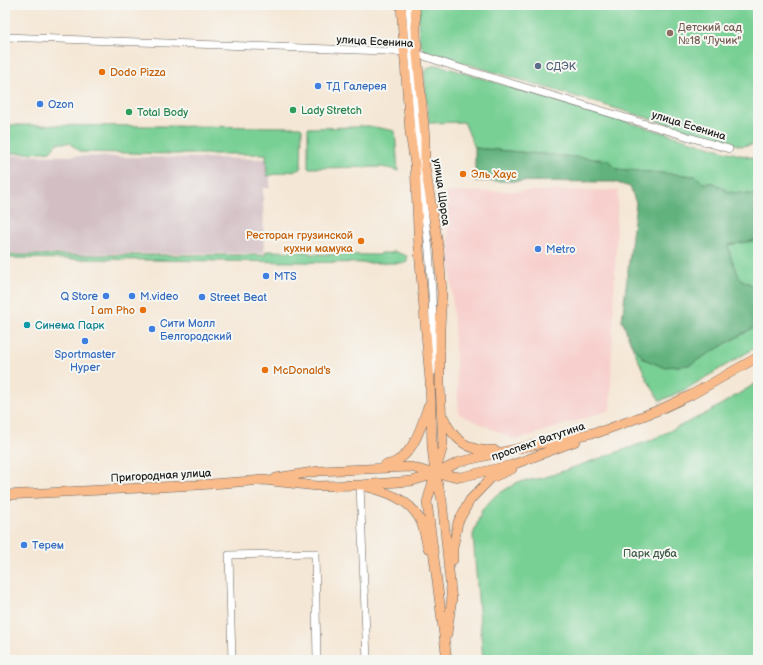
<svg xmlns="http://www.w3.org/2000/svg" width="763" height="665" font-family="'Balsamiq Sans',sans-serif">
  <style>
    .built { fill: #f7d0cd }
    .industrial { fill: #d2bec3 }
    .green { fill: #79d095; stroke: #4a7658 }
    .forest { fill: #62b27e; stroke: #3f674d }
    .lines { fill: none; stroke-linecap: round; stroke-linejoin: round }
    .minor-casing { stroke: #68635d; stroke-width: 8 }
    .major-casing { stroke: #68635d; stroke-width: 10 }
    .minor { stroke: #fff; stroke-width: 7 }
    .major { stroke: #fabb8b; stroke-width: 9 }
    .education-dot { fill: #8d6e63; stroke: #f6f6f2; stroke-width: 1.5 }
    .service-dot { fill: #5c6f8a; stroke: #f6f6f2; stroke-width: 1.5 }
    .food-dot { fill: #e8710a; stroke: #f6f6f2; stroke-width: 1.5 }
    .shop-dot { fill: #3f7fe0; stroke: #f6f6f2; stroke-width: 1.5 }
    .leisure-dot { fill: #2e9e5b; stroke: #f6f6f2; stroke-width: 1.5 }
    .culture-dot { fill: #0f9aa8; stroke: #f6f6f2; stroke-width: 1.5 }
    .labels { text-anchor: middle; stroke-width: 4; stroke-linejoin: round; paint-order: stroke }
    .education-label { font-size: 11px; fill: #785e54; stroke: #f6f6f2; text-anchor: start }
    .street-label { font-size: 11px; fill: #1c1c1c; stroke: #f6f6f2 }
    .service-label { font-size: 11px; fill: #4e5e75; stroke: #f6f6f2; text-anchor: start }
    .food-label { font-size: 11px; fill: #c56008; stroke: #f6f6f2; text-anchor: start }
    .shop-label { font-size: 11px; fill: #366cbe; stroke: #f6f6f2; text-anchor: start }
    .leisure-label { font-size: 11px; fill: #27864d; stroke: #f6f6f2; text-anchor: start }
    .culture-label { font-size: 11px; fill: #0d838f; stroke: #f6f6f2; text-anchor: start }
    .park-label { font-size: 11px; fill: #3d5b46; stroke: #f6f6f2 }
  </style>
  <rect width="100%" height="100%" fill="#f6f6f2"/>
  <filter id="ink" filterUnits="userSpaceOnUse"><feTurbulence type="fractalNoise" baseFrequency=".025" numOctaves="2"/><feDisplacementMap in="SourceGraphic" scale="8" xChannelSelector="R" yChannelSelector="G"/><feConvolveMatrix kernelMatrix="1 2 1 2 8 2 1 2 1" color-interpolation-filters="sRGB"/></filter>
  <filter id="wash" filterUnits="userSpaceOnUse"><feTurbulence type="fractalNoise" baseFrequency=".012" numOctaves="4" result="noise"/><feDisplacementMap in="SourceGraphic" scale="16" xChannelSelector="R" yChannelSelector="G"/><feGaussianBlur stdDeviation="0.9" result="paint"/><feColorMatrix in="noise" values="0 0 0 0 0 0 0 0 0 0 0 0 0 0 0 0 0 1.4 0 .05"/><feComposite in="paint" operator="in"/></filter>
  <g filter="url(#wash)">
    <rect width="100%" height="100%" fill="#f5e7d5"/>
    <!-- built -->
    <path class="built" d="M618,190L610,410L516,440L459,414L446,192Z"/>
    <!-- industrial -->
    <path class="industrial" d="M5,155L270,159V188H263L264,253L5,254Z"/>
    <!-- green -->
    <path class="green" d="M420,5H758V143L750,145L741,146L431,53L424,50C416,41 418,16 420,5Z
      M438,65L728,152L758,159V195L729,192L714,183H703L695,176L616,169L608,160L475,148L464,122L429,123L424,72L430,67Z
      M5,125L300,127L302,128L301,169L267,176L266,154H174L80,152L70,143H57L50,151L31,153H5Z
      M358,126H369L395,131L398,171L392,169L381,167L308,168V128L357,127Z
      M758,240V282L752,285L740,279L731,258L728,245Z
      M266,251L309,252L310,254L379,255L380,253H392L393,251L407,256V261L404,263H368L5,258V255H265Z
      M758,325V346L688,388L660,401L647,379L630,341L644,359L663,367L689,365Z
      M758,382V660H483L473,535L482,510L495,496L518,482L543,478L649,441L709,412Z"/>
    <!-- forest -->
    <path class="forest" d="M475,148L608,160L617,169L696,176L703,183H714L729,192L758,195V240L728,245L731,258L740,279L752,285L758,282V325L689,365L663,367L644,359L630,341L622,320L636,203L630,187L614,182L475,181Z"/>
  </g>
  <g filter="url(#ink)">
    <g class="lines">
      <!-- minor casing -->
      <g class="minor-casing">
        <path id="minor" d="M409,5L421,184L429,250L432,294L434,355L432,372
          M5,37L412,52L450,65L729,149
          M360,485L367,660
          M232,660L229,555L315,553L317,660"/>
      </g>
      <!-- major casing -->
      <g class="major-casing">
        <path id="major" d="M401,5L410,133L415,164L419,250L430,381L432,447L435,474L442,500L452,602
          M415,5L417,54L425,138V167L439,250L442,293L440,327V383L443,446L427,502L447,660
          M444,418C452,439 471,453 494,450
          M597,433L659,410L691,395L758,357
          M385,465C412,461 421,428 428,406
          M276,478L319,471L411,467L435,474L461,477L512,465L576,441
          M367,487C387,492 408,499 419,518C424,526 425,538 428,548
          M5,495L198,485L263,480L317,486L360,485L412,481L435,474L459,462L520,448L602,431
          M453,560V548L458,522L470,500L491,478L512,469
          M447,634L452,597"/>
      </g>
      <!-- minor -->
      <use href="#minor" class="minor"/>
      <!-- major -->
      <use href="#major" class="major"/>
    </g>
  </g>
  <!-- markers -->
  <circle class="education-dot" cx="670" cy="33" r="4"/>
  <circle class="service-dot" cx="538" cy="66" r="4"/>
  <g class="food-dot">
    <circle cx="102" cy="72" r="4"/>
    <circle cx="463" cy="174" r="4"/>
    <circle cx="361" cy="241" r="4"/>
    <circle cx="143" cy="310" r="4"/>
    <circle cx="265" cy="370" r="4"/>
  </g>
  <g class="shop-dot">
    <circle cx="318" cy="86" r="4"/>
    <circle cx="40" cy="104" r="4"/>
    <circle cx="538" cy="249" r="4"/>
    <circle cx="266" cy="276" r="4"/>
    <circle cx="106" cy="296" r="4"/>
    <circle cx="132" cy="296" r="4"/>
    <circle cx="202" cy="297" r="4"/>
    <circle cx="152" cy="329" r="4"/>
    <circle cx="85" cy="341" r="4"/>
    <circle cx="24" cy="545" r="4"/>
  </g>
  <g class="leisure-dot">
    <circle cx="293" cy="110" r="4"/>
    <circle cx="129" cy="112" r="4"/>
  </g>
  <circle class="culture-dot" cx="27" cy="325" r="4"/>
  <g class="labels">
    <!-- education labels -->
    <g class="education-label">
      <text x="678" y="31">Детский сад<tspan x="678" dy="13">№18 "Лучик"</tspan></text>
    </g>
    <!-- street labels -->
    <g class="street-label">
      <text transform="translate(375 41) rotate(3)" y="4">улица Есенина</text>
      <text transform="translate(689 125) rotate(17)" y="4">улица Есенина</text>
      <text transform="translate(442 192) rotate(82)" y="4">улица Щорса</text>
      <text transform="translate(538 441) rotate(-19)" y="4">проспект Ватутина</text>
      <text transform="translate(161 475) rotate(-3)" y="4">Пригородная улица</text>
    </g>
    <!-- service labels -->
    <g class="service-label">
      <text x="546" y="70">СДЭК</text>
    </g>
    <!-- food labels -->
    <g class="food-label">
      <text x="110" y="76">Dodo Pizza</text>
      <text x="471" y="178">Эль Хаус</text>
      <text x="353" y="239" text-anchor="end">Ресторан грузинской<tspan x="353" dy="13">кухни мамука</tspan></text>
      <text x="135" y="314" text-anchor="end">I am Pho</text>
      <text x="273" y="374">McDonald's</text>
    </g>
    <!-- shop labels -->
    <g class="shop-label">
      <text x="326" y="90">ТД Галерея</text>
      <text x="48" y="108">Ozon</text>
      <text x="546" y="253">Metro</text>
      <text x="274" y="280">MTS</text>
      <text x="98" y="300" text-anchor="end">Q Store</text>
      <text x="140" y="300">M.video</text>
      <text x="210" y="301">Street Beat</text>
      <text x="160" y="327">Сити Молл<tspan x="160" dy="13">Белгородский</tspan></text>
      <text x="85" y="358" text-anchor="middle">Sportmaster<tspan x="85" dy="13">Hyper</tspan></text>
      <text x="32" y="549">Терем</text>
    </g>
    <!-- leisure labels -->
    <g class="leisure-label">
      <text x="301" y="114">Lady Stretch</text>
      <text x="137" y="116">Total Body</text>
    </g>
    <!-- culture labels -->
    <g class="culture-label">
      <text x="35" y="329">Синема Парк</text>
    </g>
    <!-- park labels -->
    <g class="park-label">
      <text x="650" y="557">Парк дуба</text>
    </g>
  </g>
  <!-- margin -->
  <rect width="763" height="665" fill="none" stroke="#f6f6f2" stroke-width="20"/>
</svg>
